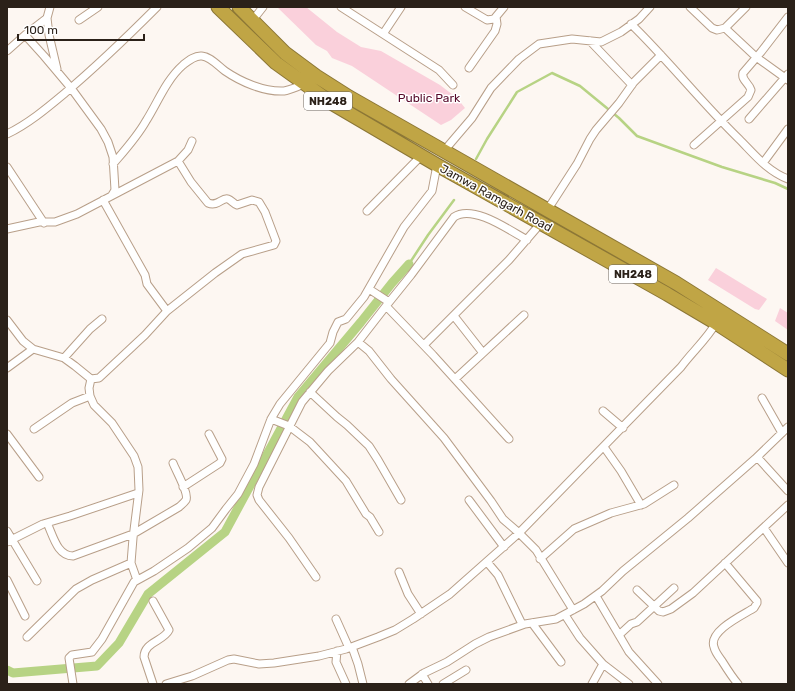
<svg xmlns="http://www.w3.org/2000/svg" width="795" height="691" font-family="Rubik,sans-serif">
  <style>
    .green { fill: #fad0db }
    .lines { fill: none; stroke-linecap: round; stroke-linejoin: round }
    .stream { stroke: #b7d384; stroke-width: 2.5 }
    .canal { stroke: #b7d384; stroke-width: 9 }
    .street-casing { stroke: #b89f89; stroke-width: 9 }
    .highway-casing { stroke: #8c7736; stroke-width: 15 }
    .street { stroke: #fff; stroke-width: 7 }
    .highway { stroke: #c0a545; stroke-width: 13 }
    .labels { text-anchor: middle; stroke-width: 3; stroke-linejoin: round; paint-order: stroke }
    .shield { fill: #fff; stroke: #6b645e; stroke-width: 1 }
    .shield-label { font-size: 11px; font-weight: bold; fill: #2b2119 }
    .park-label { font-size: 12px; fill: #56092a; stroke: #fff }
    .street-label { font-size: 12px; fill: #2b2119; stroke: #fff }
  </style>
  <rect width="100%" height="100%" fill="#fdf7f2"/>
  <!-- green -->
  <path class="green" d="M277,7H306L337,32L361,47L381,51L440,85L457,98L465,108L451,120L441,125L352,66L332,58L327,51L316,45Z
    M716,268L767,299L759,310L755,309L708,280Z
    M780,308L788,313V330L775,321Z"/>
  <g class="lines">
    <!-- stream -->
    <path class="stream" d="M476,159L487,139L517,92L552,73L580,86L619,118L637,136L722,167L775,183L788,189
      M409,264L428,235L454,200"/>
    <!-- canal -->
    <path class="canal" d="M7,670L13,673L97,666L119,643L148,594L225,532L298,397L361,322L392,283L409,264"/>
    <!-- street casing -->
    <g class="street-casing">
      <path id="street" d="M50,7L47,18L25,35L44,56L71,88L101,129L108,142L113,157L115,190L112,195
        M341,7L383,34
        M401,7L383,34L439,70L453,85
        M465,7L487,20L494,19L504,7
        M690,7L712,28L717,30L725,28L746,7
        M47,18L49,35L57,69
        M79,20L98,7
        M252,21L263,7
        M631,24C669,61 701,102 739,139C754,154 767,171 788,179
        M725,28L756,57L788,80
        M590,41L632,85
        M7,51L25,35
        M469,68L495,31L497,24L496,17
        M749,119L788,74
        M7,134C28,124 47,108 65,93C97,66 127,37 157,7
        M694,145L748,97L751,90C749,83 741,80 743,73L761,52L788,17
        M443,152L472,118L491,88L519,59L539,44L572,39L601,42L621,32L639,19L650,7
        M763,163L788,129
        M113,164C125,150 137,137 146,121C158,102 166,80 183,65C188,61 195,55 202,56C211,57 218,66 225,71C241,82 264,92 284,91C291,90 298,86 305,84
        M7,167L44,223
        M103,200L145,275L147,284L167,311L215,273L242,254L274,245L276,241L265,212L259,202L252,200L237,205C234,204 231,200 228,199C222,197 218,207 208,203L191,182L178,161
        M548,209L577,164L590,139L596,130L619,103L634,82L661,55
        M367,211L421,156
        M7,229L39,222H55L77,214L178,161L188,150L192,141
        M369,289L389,302
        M386,306L433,355L509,439
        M454,316L483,353
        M7,320L23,341L33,349
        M358,342L369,351L391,379L444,438L491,501L503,519L519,533L536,550L573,610
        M424,345L509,260L541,223
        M64,358L90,329L102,319
        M7,368L33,349L64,358L75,366L91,379L99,378L145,335L167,311
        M91,379L89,388L90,396L94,405L112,423L134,456L138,467L139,490L133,538L131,563L137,580
        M455,379L524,315
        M310,392L337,417L347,425L369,446L378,460L401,500
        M762,398L782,433
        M603,411L623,428
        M271,419L289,426L310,442L346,481L366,514L370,517L379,532
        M34,429L72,403L90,396
        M7,434L39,477
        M604,447L621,471L641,505
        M757,457L788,491
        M183,487L220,463L222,459L209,434
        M469,500L504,547
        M47,523C53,535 57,556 73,556L133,534L179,507C181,505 184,503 186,500C189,493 176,471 173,463
        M764,528L788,563
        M7,531L37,581
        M7,542L43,524L70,516L138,493
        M540,559L574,529L611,513L644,504L674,485
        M487,562L498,575L522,624
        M725,563L757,601V603L754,608C743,615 708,631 714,647C715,652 719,657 722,661C727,669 732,677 738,684
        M399,572L408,594L421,614
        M316,577L289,538L259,500L257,495L259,487L302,402L328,371L358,342L386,306L411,275L454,217C473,204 509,230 527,240
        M7,580L25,616
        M637,590L659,611L663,612L671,609L693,593L788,505
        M596,596L629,652L658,684
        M153,601L169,630C164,641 144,642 144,657L153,684
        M565,615L580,638L603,664L592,684
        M336,619L349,648
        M532,623L561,662
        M619,635L631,624L637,622L674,588
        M27,637L76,589L92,580L131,563
        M352,647L358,664L363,684
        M337,651L336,662L346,684
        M603,664L629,684
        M422,674L428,684
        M73,684L69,658L72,655L92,652L102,639L134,582L154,571L188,548L212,528L226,509L238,494L254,464L271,419L280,404L330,343L333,332L338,322L346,319L364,297L404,227L432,191L437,165
        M166,684L192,676L228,660L234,659L259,664L274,663L319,656L346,649L378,637L395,630L413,619L450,594L519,533L681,367C692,352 707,339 716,323
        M409,684L424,673L447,662L475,644L489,637L525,624L556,619L584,604L602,591L623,571L688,518L755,459L788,427
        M443,684L466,670"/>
    </g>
    <!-- highway casing -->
    <g class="highway-casing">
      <path id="highway" d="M218,7L276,63L333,104L437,165L667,294L716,323L788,370
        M239,7L285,53L316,76L349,97L676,283L788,354"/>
    </g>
    <!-- street -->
    <use href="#street" class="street"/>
    <!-- highway -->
    <use href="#highway" class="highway"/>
  </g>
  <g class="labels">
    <!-- shield labels -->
    <g class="shield">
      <rect x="304" y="92" width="48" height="18" rx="3"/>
      <rect x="609" y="265" width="48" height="18" rx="3"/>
    </g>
    <g class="shield-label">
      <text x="328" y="105">NH248</text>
      <text x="633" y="278">NH248</text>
    </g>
    <!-- park labels -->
    <g class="park-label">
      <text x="429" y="102">Public Park</text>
    </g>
    <!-- street labels -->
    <g class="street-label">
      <text transform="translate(496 198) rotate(29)" y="4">Jamwa Ramgarh Road</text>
    </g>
  </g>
  <!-- border -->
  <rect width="795" height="691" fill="none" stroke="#2b2119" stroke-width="16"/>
  <!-- scale -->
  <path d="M18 34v6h126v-6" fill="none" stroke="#2b2119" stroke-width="2"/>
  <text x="24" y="34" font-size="12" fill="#2b2119" stroke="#ffffff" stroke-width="3" paint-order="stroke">100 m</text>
</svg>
